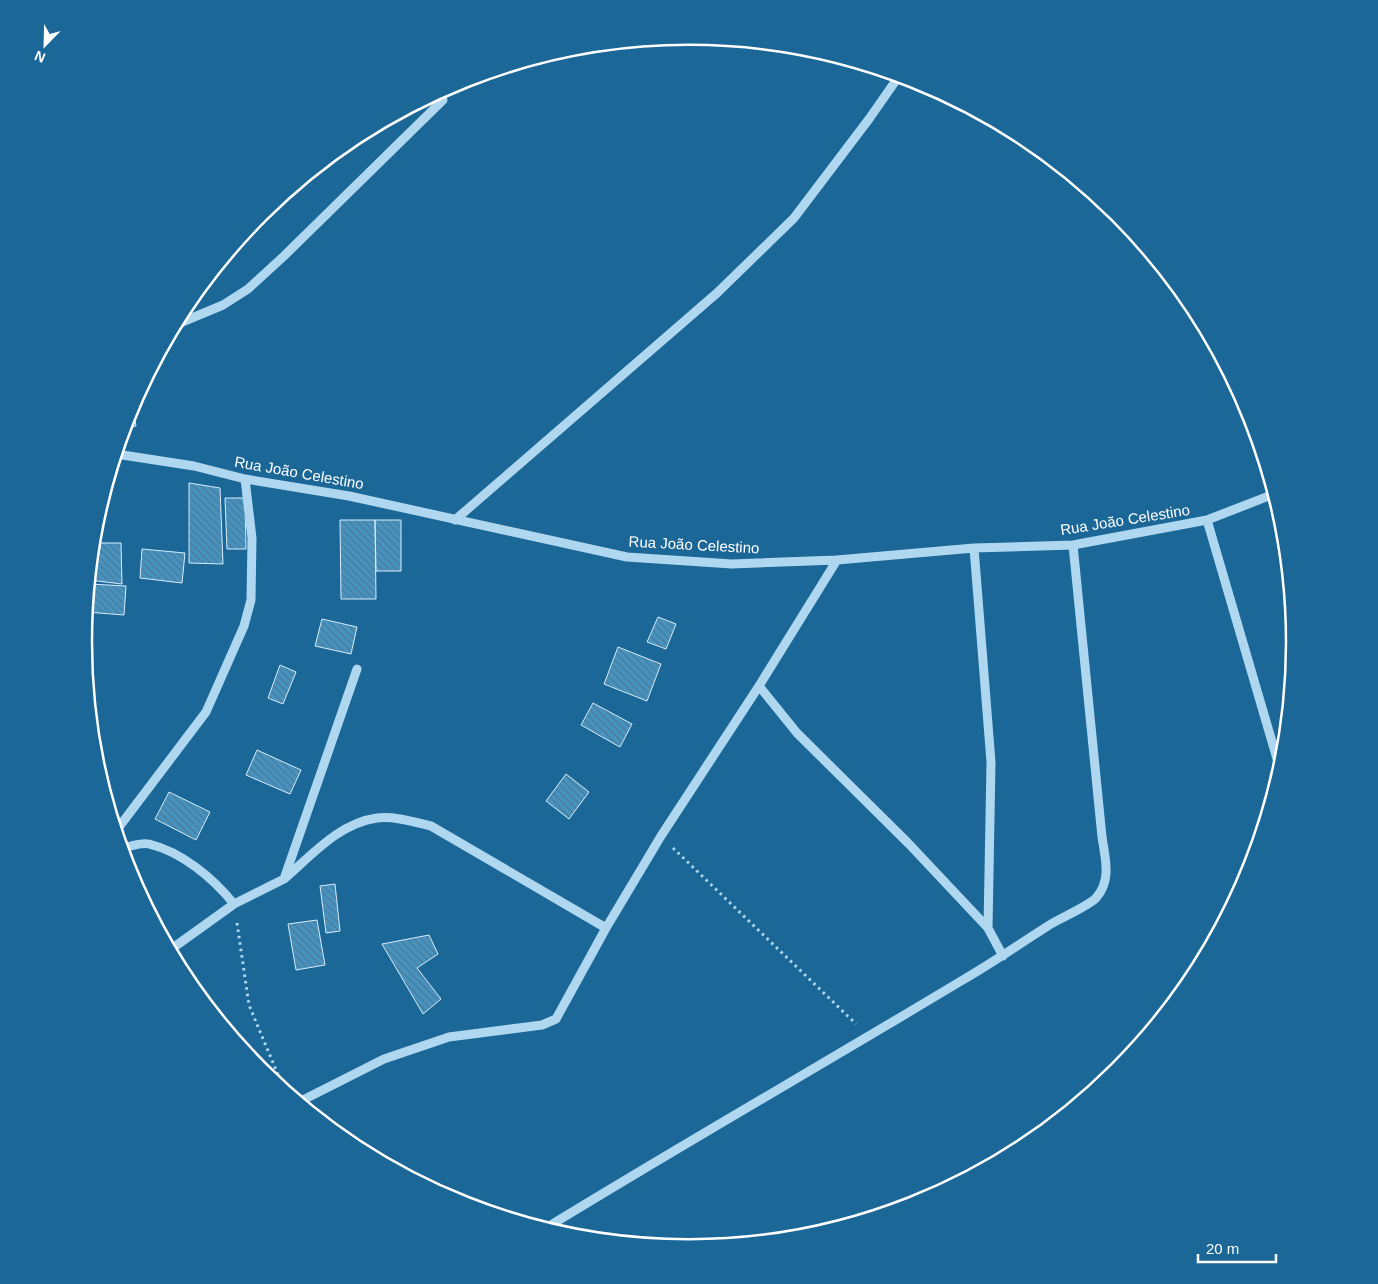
<svg xmlns="http://www.w3.org/2000/svg" width="1378" height="1284" font-family="Helvetica,sans-serif">
  <style>
    .building { fill: url(#building-back-hatch); stroke: #d6edfb }
    .lines { fill: none; stroke-linecap: round; stroke-linejoin: round }
    .path { stroke: #afd8f0; stroke-width: 3; stroke-dasharray: 2.5 4; stroke-linecap: butt }
    .minor { stroke: #afd8f0; stroke-width: 9 }
    .labels { text-anchor: middle; stroke-width: 4.5; stroke-linejoin: round; paint-order: stroke }
    .street-label { font-size: 15px; fill: #fff; stroke: #1b6797 }
    .rim { fill: none; stroke: #fff; stroke-width: 2.5 }
  </style>
  <defs>
    <pattern id="building-back-hatch" width="6" height="6" patternUnits="userSpaceOnUse" patternTransform="scale(1.25)"><rect width="6" height="6" fill="#4892bf"/><path d="M-1 5l2 2M0 0l6 6M5-1l2 2" fill="none" stroke="#497a97"/></pattern>
  </defs>
  <rect width="100%" height="100%" fill="#1b6797"/>
  <!-- building -->
  <path class="building" d="M132,405L136,426L124,429L129,410Z
    M189,483L220,488L223,564L189,563Z
    M225,498H245L246,549H227Z
    M340,520H375L376,599H341Z
    M375,520H401V571H376Z
    M93,543H121L122,584L89,580Z
    M142,549L185,553L182,583L140,578Z
    M89,584L126,586L124,615L86,612Z
    M658,617L676,624L666,649L647,642Z
    M322,619L357,627L351,654L315,646Z
    M618,647L661,664L647,701L604,684Z
    M280,665L296,672L283,704L268,698Z
    M593,703L632,724L620,747L581,725Z
    M257,750L301,770L290,794L246,775Z
    M566,774L589,792L569,819L546,801Z
    M169,792L210,812L196,840L155,819Z
    M335,884L340,931L326,933L320,886Z
    M317,920L325,965L296,970L288,924Z
    M429,935L438,954L417,968L441,999L423,1014L382,944Z"/>
  <g class="lines">
    <!-- path -->
    <path class="path" d="M673,848L856,1024
      M237,923L249,1005L284,1089"/>
    <!-- minor -->
    <path class="minor" d="M175,325L223,305L248,289L284,256L443,100
      M116,454L194,466L245,479L349,496L627,557L732,564L837,560L974,548L1073,545L1207,520L1274,494
      M455,520L717,293L794,218L869,119L899,76
      M1207,520L1280,769
      M974,548L991,762L988,928
      M759,686L797,733L909,844L988,928L1003,956
      M116,831L206,712L244,626L251,600L252,538L245,479
      M122,848C129,847 141,842 149,844C182,852 213,878 234,904
      M284,879C311,856 339,823 377,818C395,816 414,822 431,826L606,928
      M170,950L234,904L284,879L357,669
      M299,1102L384,1059L449,1037L542,1025L556,1019L606,928L661,836L759,686L837,560
      M546,1228C683,1144 823,1064 961,981C992,963 1021,943 1051,924C1061,918 1090,905 1096,898C1112,880 1105,858 1102,837L1073,545"/>
  </g>
  <g class="labels">
    <!-- street labels -->
    <g class="street-label">
      <text transform="translate(299 473) rotate(10)" y="5">Rua João Celestino</text>
      <text transform="translate(1125 520) rotate(-9)" y="5">Rua João Celestino</text>
      <text transform="translate(694 545) rotate(3)" y="5">Rua João Celestino</text>
    </g>
  </g>
  <!-- crop -->
  <path d="M0 0H1378V1284H0ZM92 642a597 597 0 1 1 1194 0a597 597 0 1 1-1194 0Z" fill="#1b6797" fill-rule="evenodd"/>
  <path class="rim" d="M92 642a597 597 0 1 1 1194 0a597 597 0 1 1-1194 0Z"/>
  <!-- north arrow -->
  <g transform="translate(45 45) rotate(203)" stroke="#1b6797" stroke-width="4" paint-order="stroke">
  <path d="M0-4L9 19L0 12L-9 19Z" fill="#ffffff"/>
  <text y="-8" font-size="14" font-weight="bold" text-anchor="middle" fill="#ffffff">N</text>
  </g>
  <!-- scale -->
  <path d="M1198 1254v8h78v-8" fill="none" stroke="#ffffff" stroke-width="2.5"/>
  <text x="1206" y="1254" font-size="15" fill="#ffffff" stroke="#1b6797" stroke-width="4" paint-order="stroke">20 m</text>
</svg>
